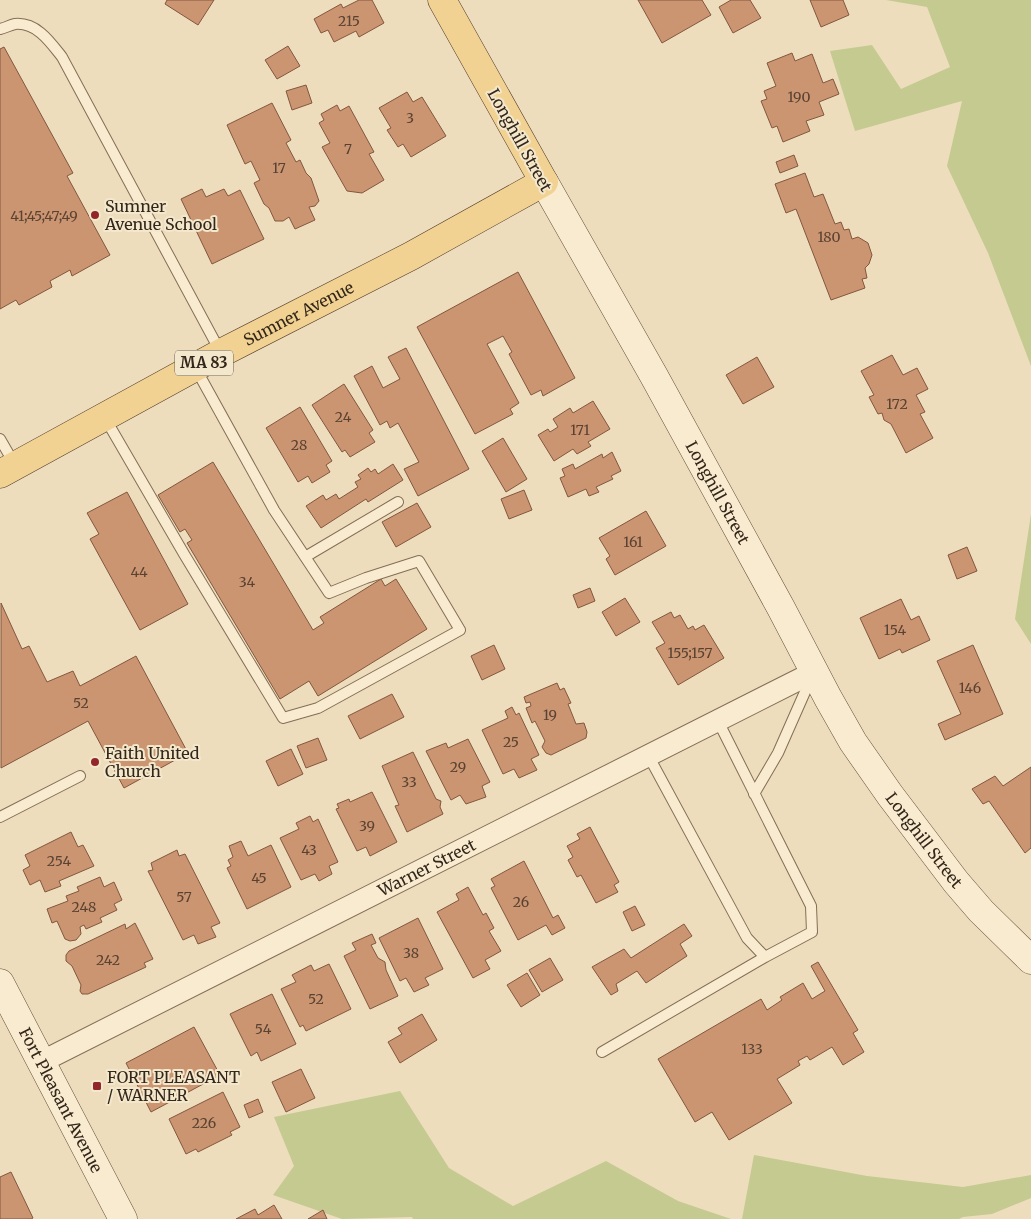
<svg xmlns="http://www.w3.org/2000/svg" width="1031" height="1219" font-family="Merriweather,serif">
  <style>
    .green { fill: #c5ca91 }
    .building { fill: #cb9572; stroke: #83573d }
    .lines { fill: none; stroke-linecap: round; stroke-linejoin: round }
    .lane-casing { stroke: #846e56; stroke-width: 12 }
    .street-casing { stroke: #846e56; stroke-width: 23 }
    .secondary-casing { stroke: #654f3a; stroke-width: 29 }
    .primary-casing { stroke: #513c2b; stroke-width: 29 }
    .lane { stroke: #f8ebcf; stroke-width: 10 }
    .street { stroke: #f8ebcf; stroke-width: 21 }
    .secondary { stroke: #f8ebcf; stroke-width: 28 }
    .primary { stroke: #f1d293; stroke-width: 28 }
    .poi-dot { fill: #92272a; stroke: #f4e8cc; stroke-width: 2 }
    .labels { text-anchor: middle; stroke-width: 4; stroke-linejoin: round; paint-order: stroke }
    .number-label { font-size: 14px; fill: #594231 }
    .shield { fill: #f4e8cc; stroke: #6d6050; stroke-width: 1 }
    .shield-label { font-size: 15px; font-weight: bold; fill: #33261b }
    .street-label { font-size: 16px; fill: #33261b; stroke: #f4e8cc }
    .poi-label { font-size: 16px; fill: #33261b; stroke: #f4e8cc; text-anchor: start }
  </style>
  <rect width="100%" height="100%" fill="#edddbd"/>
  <!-- green -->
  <path class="green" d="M886,0H1031V366L988,253L947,166L962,101L855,131L830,51L872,45L901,89L950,67L927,7Z
    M1031,514V644L1015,619Z
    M400,1091L449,1168L513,1206L606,1161L678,1201L731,1219H413L412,1217L342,1219L273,1195L294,1166L274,1117Z
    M754,1155L867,1176L963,1187L1031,1175V1198L992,1214L963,1217L959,1219H742Z"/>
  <!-- building -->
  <path class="building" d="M167,0H214L198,25L165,4Z
    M359,0H372L384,23L359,37L356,31L334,42L328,30L321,33L314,19L341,4L343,8Z
    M638,0H702L711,15L662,43Z
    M731,0H750L761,18L733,33L719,7Z
    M810,0H843L849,15L821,27Z
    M288,46L300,66L277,79L265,60Z
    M4,47L73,173L67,176L110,255L72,276L70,270L50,281L52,287L19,305L16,300L0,309V49Z
    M792,53L795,61L812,54L823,83L833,79L839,94L819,102L824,115L806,121L810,131L783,142L777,126L772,128L761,101L767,99L764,91L776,86L767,63Z
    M306,85L312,103L292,110L286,91Z
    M407,92L413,102L422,97L446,136L411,157L403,144L398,147L387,130L391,128L379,108Z
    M272,103L291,140L286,143L296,162L300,160L306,173L311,178L319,201L315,206L309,207L315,220L295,229L289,217L283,221H275L269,208L264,204L254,183L260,180L251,161L245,164L227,125Z
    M337,105L340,111L349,106L374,152L369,154L384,180L362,193L347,191L322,147L330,143L319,123L324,120L321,114Z
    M794,155L798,166L780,173L776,162Z
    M805,173L814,197L823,194L835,224L841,222L844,230L849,229L852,239L858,237L868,243L872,255L869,264L865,268L867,278L862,279L865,288L831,300L796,209L786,213L775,184Z
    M202,189L206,197L224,189L228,196L240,190L264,239L212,264L181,199Z
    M518,272L575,378L543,396L541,390L531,395L509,354L512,352L503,336L487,344L519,403L510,409L513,414L475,434L417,327Z
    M406,348L469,469L418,496L404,469L419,462L398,423L390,428L387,421L380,425L354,376L372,366L383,388L400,379L388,357Z
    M892,355L903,375L917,368L928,389L916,395L925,412L920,414L933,438L906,453L891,424L884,420L882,413L878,414L869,397L874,395L861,371Z
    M757,357L774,387L743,404L726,375Z
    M344,384L373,430L369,433L375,442L350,457L345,450L342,452L312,405Z
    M593,401L610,429L588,442L591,446L577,454L573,449L554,461L538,435L548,429L550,432L558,427L553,419L570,408L573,413Z
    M300,407L332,461L326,465L330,472L312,483L308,476L298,482L266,428Z
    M503,438L527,479L506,492L482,451Z
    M612,452L621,471L611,476L613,479L596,487L599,492L589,496L586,489L568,497L560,478L565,476L562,469L573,464L575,469L602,454L603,458Z
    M213,462L313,630L324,623L320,617L381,579L385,586L396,579L427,629L318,696L309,681L280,699L187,543L192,540L185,529L180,532L158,495Z
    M393,464L403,480L368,502L366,499L321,528L306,506L323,495L326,500L336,494L339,499L358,487L355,482L361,479L358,475L368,468L371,472L375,469L378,474Z
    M524,490L532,510L509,519L501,499Z
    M127,492L188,604L140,630L90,539L99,534L87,513Z
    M417,503L431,527L396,547L382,522Z
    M646,511L666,546L615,575L606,559L610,556L599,538Z
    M967,547L977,571L957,579L948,555Z
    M590,588L595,601L578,608L573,595Z
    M625,598L640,622L616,636L602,612Z
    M901,599L911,620L919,616L930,640L902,653L900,649L879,659L860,618Z
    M1,603L22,649L29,646L47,682L73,671L80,686L136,656L188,753L124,788L88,721L1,768Z
    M671,612L674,618L680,615L688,629L693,626L695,630L704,625L724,658L678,685L656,648L665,643L652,622Z
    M494,645L505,669L482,680L471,656Z
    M973,645L1003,714L945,740L938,724L961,714L937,661Z
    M557,683L560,690L564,688L571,703L568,704L576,724L584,723L587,732L586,738L551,755L546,753L542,747L545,741L535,721L532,723L526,708L531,706L530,702L526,703L524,697Z
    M392,694L404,717L360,739L348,716Z
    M512,707L516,715L519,713L539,755L531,759L537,770L519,778L514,769L503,774L482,730L508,718L505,711Z
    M318,738L327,760L306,768L297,746Z
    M468,739L490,782L482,786L486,797L466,804L460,795L451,800L426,751L446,743L448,748Z
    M291,749L303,774L278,786L266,761Z
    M413,752L436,799L441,801L440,807L443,814L407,832L395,806L399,805L382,766Z
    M1031,767V848L1025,853L989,801L983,804L972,789L995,776L1003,786Z
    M372,792L397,842L370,856L366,847L357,851L336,809L339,808L337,804L349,799L350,802Z
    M310,816L313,822L318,819L338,862L329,866L332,874L319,881L315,874L301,880L280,838L299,829L296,823Z
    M590,827L619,882L614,885L618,892L596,903L581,875L577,877L568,860L573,857L567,846L580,839L577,834Z
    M71,832L78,847L83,845L94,866L59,881L61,886L45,892L40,880L30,885L23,870L30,866L25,855Z
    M241,841L248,856L271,845L291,887L247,909L227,868L231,866L228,860L233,857L229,846Z
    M177,850L179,856L185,854L220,923L211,927L216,937L198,944L194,935L183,940L148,871L153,870L151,863Z
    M524,861L553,918L558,915L565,928L552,935L546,925L518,940L491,888L495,886L491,879Z
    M100,877L104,887L114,882L122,900L114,904L117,910L100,918L102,922L86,929L84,925L80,927L81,934L76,940L70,941L65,939L57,921L52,923L47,909L68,901L66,896L79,891L77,887Z
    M468,887L483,915L486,913L494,928L489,931L501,951L485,960L490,969L473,978L437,912L459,900L456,894Z
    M635,906L645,925L632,931L623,912Z
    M418,918L443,969L425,978L429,985L414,992L406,978L400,981L379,938Z
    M135,923L153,959L144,963L146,967L88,994H82L80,991L81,985L72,966L66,961V955L69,951L125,924L126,929Z
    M684,924L692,936L680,944L687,956L646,983L637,971L616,984L618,991L611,995L592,967L624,949L631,958Z
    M372,934L376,943L371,945L378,958L385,962L386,970L398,996L370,1009L344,956L356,950L352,943Z
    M550,958L563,980L542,992L529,970Z
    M818,962L858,1030L853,1033L864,1052L843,1065L832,1047L810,1060L807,1056L798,1061L800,1065L777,1079L792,1103L729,1140L712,1112L695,1122L658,1059L761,999L767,1010L782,1000L780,997L803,983L812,999L825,991L811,966Z
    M329,964L351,1009L306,1031L303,1025L300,1027L281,989L296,982L292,975L311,965L314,971Z
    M527,973L540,995L521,1007L507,985Z
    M272,994L296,1044L261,1061L257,1052L251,1056L230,1014Z
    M422,1014L437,1040L400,1063L388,1042L402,1034L398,1028Z
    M194,1027L220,1075L151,1112L126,1063Z
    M301,1069L315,1098L286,1112L272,1082Z
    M223,1092L240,1127L230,1132L232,1135L198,1152L196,1149L186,1154L169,1119Z
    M258,1099L263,1112L249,1118L244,1105Z
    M11,1172L33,1218L31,1219H0V1177Z
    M274,1205L282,1219H236L255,1209L258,1215Z
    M323,1210L327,1219H308Z"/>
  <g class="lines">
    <!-- lane casing -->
    <g class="lane-casing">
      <path id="lane" d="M0,29C5,28 10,25 15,24C37,22 51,43 62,57L221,353
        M105,418L184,554L283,718L318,708L460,630L419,561L366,578L329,593L274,510L196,369
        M0,439L15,465
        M305,557L398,502
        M648,755L747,938L765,957L812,932L811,906L717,719
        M754,794L778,753L812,676
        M0,817L80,776
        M602,1052L765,957"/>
    </g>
    <!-- street casing -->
    <g class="street-casing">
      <g id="street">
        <path id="s1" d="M41,1062L814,672"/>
      </g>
    </g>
    <!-- secondary casing -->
    <g class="secondary-casing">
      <g id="secondary">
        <path id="s2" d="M544,182L654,376L781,608L828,698L853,742L890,795L956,882L981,911L1031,960"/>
        <path id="s3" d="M0,983L123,1219"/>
      </g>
    </g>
    <!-- primary casing -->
    <g class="primary-casing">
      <g id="primary">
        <path id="s4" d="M0,474L221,353L411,256L544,182L442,0"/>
      </g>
    </g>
    <!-- lane -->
    <use href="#lane" class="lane"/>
    <!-- street -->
    <use href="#street" class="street"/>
    <!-- secondary -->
    <use href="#secondary" class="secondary"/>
    <!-- primary -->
    <use href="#primary" class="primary"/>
  </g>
  <!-- markers -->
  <g class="poi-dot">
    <circle cx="95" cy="215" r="5"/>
    <circle cx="95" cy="762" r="5"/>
    <rect x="92" y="1081" width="10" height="10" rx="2.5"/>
  </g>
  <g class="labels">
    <!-- number labels -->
    <g class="number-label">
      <text x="349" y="26">215</text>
      <text x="799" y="102">190</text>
      <text x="410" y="123">3</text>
      <text x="348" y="154">7</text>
      <text x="279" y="173">17</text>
      <text x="44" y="221">41;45;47;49</text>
      <text x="829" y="242">180</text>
      <text x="897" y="409">172</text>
      <text x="343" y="422">24</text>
      <text x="580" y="435">171</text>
      <text x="299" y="450">28</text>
      <text x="633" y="547">161</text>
      <text x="139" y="577">44</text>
      <text x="247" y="587">34</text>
      <text x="895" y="635">154</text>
      <text x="690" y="658">155;157</text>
      <text x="970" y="693">146</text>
      <text x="81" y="708">52</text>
      <text x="550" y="720">19</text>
      <text x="511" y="747">25</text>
      <text x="458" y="772">29</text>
      <text x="409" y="787">33</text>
      <text x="367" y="831">39</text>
      <text x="309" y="855">43</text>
      <text x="59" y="866">254</text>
      <text x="259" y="883">45</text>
      <text x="184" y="902">57</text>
      <text x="521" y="907">26</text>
      <text x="84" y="912">248</text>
      <text x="411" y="958">38</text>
      <text x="108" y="965">242</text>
      <text x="316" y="1004">52</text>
      <text x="263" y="1034">54</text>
      <text x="752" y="1054">133</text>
      <text x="204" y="1128">226</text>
    </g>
    <!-- shield labels -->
    <rect class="shield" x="175" y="350.5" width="58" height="25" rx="4"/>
    <g class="shield-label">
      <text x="204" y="368">MA 83</text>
    </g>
    <!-- street labels -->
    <g class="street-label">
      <text transform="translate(520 140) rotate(61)" y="6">Longhill Street</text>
      <text dy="6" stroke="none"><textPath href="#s4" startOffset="339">Sumner Avenue</textPath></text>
      <text dy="6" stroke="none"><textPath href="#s2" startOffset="356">Longhill Street</textPath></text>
      <text dy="6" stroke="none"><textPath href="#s2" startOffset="761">Longhill Street</textPath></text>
      <text dy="6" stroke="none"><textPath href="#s1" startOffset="432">Warner Street</textPath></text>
      <text dy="6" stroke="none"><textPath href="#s3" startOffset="132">Fort Pleasant Avenue</textPath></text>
    </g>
    <!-- poi labels -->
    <g class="poi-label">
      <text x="105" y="212">Sumner<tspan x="105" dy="18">Avenue School</tspan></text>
      <text x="105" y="759">Faith United<tspan x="105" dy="18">Church</tspan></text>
      <text x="107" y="1083">FORT PLEASANT<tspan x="107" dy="18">/ WARNER</tspan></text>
    </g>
  </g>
</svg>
